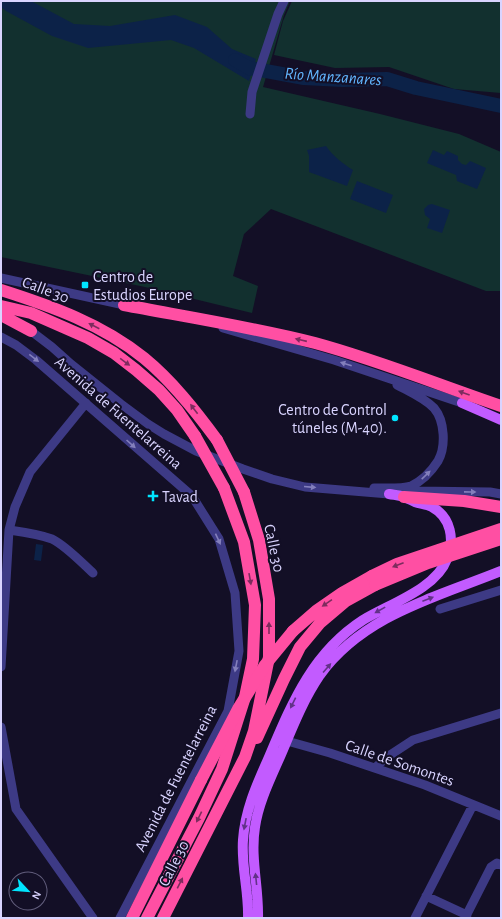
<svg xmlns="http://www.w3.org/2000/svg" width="502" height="919" font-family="'Alegreya Sans',sans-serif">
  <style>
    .green { fill: #12302f }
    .water { fill: #0c2248 }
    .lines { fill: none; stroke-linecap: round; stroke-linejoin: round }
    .river { stroke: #0c2248; stroke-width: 14 }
    .minor { stroke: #3d3a85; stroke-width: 9 }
    .major { stroke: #c25bff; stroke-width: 10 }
    .highway { stroke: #ff4fa3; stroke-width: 12 }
    .highway-bridge { stroke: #ff4fa3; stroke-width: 12 }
    .oneway { fill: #7d2c5e }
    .oneway2 { fill: #837fbc }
    .oneway3 { fill: #623188 }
    .poi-dot { fill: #00e5ff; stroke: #130f26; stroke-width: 1.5 }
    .labels { text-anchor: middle; stroke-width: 4; stroke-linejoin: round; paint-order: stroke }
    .poi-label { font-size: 16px; fill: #d9d4ff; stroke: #130f26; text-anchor: start }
    .street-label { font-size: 16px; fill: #d9d4ff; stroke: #130f26 }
    .water-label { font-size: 17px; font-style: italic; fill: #62b6ff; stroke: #130f26 }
  </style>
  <rect width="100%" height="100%" fill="#130f26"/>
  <!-- green -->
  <path class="green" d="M1,1H290L284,15L263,87L380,114L459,134L501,152V291H486L271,209L244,234L233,276L258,286L252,313L145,287L1,257Z
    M292,1H501V93L454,89L389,67L335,68L274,55L283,21Z"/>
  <!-- water -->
  <path class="water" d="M1,1H31L74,24L110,26L175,15L207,27L232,49L256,59L249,81L194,48L171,40L88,48L52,36L6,11L1,7Z
    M326,146C334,157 342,163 353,170L347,186L309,172V156L307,150Z
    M433,150L444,155L447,151L458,156V160L462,164L466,165L470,161L486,168L477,189L457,181L456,175L427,163Z
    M357,181L393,195L386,213L350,199Z
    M432,204L450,210L442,233L427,228L430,219L425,215L424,209L428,205Z
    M36,544L43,545L41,561L34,560Z"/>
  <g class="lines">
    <!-- river -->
    <path class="river" d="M235,60L249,68L304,78L343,80L387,79L416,88L501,106"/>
    <!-- minor -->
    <path class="minor" d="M250,114L252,92L278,14L284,1
      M1,278L129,306
      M223,328L334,360L468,405
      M25,329L31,331L52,347L71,364L121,404L148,424L164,434L196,451L243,469L272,479L305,487L389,494L417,491L490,492L501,494
      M1,337L16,345L36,360L192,496L219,539L235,593L239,651L228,711L120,918
      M374,488C384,488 402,489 411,486C422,481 431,472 438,461C446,447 445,421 434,408C424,398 410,392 397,385
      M9,530C23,532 38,534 52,539C66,546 81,562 93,573
      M440,609L501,590
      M1,667L9,530L15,507L30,472L86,403
      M1,727L16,809L93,918
      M287,741L330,753L425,785L501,816
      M375,768L387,757L413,740L501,713
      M426,896L467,915
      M415,918L473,805
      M465,918L491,867L497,863L501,865"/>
    <!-- major -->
    <path class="major" d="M462,403L501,420
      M248,918C249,892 241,866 243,840C245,810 257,784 269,757C292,703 312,653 363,620C389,604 436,589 447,559C455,540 451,517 432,507C427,504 420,504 415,502C411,500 407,498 404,497C399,495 394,495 389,494
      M258,918C259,888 250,858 255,827C259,799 274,772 285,745C295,721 305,697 320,675C363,615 437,597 501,571"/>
    <!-- highway -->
    <path class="highway" d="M1,290C51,306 102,324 144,358C172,381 195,410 217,440
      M124,305C188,317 252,327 315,343C378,360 439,385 501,406
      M1,306L31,313L88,338L114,353L136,370L159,390L177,410L195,436
      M1,315L31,331
      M404,497L464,501L501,507
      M293,631L316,611L342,593L372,576
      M257,738L284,679L300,647L320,623L346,601L375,585
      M132,918L201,780
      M147,918L199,818L222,769L245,697L253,659L255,605L244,542L224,488
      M163,918L245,757L254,731L269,657V599L259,540L244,492"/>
    <!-- highway-bridge -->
    <path class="highway-bridge" d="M195,436L224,488
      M217,440L244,492
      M372,576L397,564L501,529
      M375,585L428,563L501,539
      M201,780L238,709L265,665L293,631"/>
  </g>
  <!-- one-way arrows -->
  <defs><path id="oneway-solid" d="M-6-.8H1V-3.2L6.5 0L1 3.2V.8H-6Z"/></defs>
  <g class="oneway">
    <use href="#oneway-solid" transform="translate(94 326) rotate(-153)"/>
    <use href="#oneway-solid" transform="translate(301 340) rotate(-167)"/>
    <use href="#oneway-solid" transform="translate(125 362) rotate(36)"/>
    <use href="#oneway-solid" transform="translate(464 393) rotate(-160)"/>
    <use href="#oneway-solid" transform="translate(194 409) rotate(-127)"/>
    <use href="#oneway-solid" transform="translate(398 565) rotate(159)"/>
    <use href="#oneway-solid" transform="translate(250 579) rotate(80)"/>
    <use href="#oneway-solid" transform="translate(327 603) rotate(146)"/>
    <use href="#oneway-solid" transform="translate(269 628) rotate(-90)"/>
    <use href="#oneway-solid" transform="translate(199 817) rotate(116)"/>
    <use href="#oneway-solid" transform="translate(180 883) rotate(-63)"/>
  </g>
  <g class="oneway2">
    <use href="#oneway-solid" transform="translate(34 358) rotate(38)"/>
    <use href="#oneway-solid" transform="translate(346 364) rotate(-162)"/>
    <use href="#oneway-solid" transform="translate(131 444) rotate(42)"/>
    <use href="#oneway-solid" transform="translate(426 475) rotate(-44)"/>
    <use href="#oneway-solid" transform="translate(310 487) rotate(5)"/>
    <use href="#oneway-solid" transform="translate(470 492) rotate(1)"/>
    <use href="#oneway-solid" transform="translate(218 539) rotate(65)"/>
    <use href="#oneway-solid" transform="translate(236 666) rotate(101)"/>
  </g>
  <g class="oneway3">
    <use href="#oneway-solid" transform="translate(428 599) rotate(-21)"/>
    <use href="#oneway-solid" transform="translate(380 610) rotate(151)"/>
    <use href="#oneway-solid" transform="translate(327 668) rotate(-49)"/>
    <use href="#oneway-solid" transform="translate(293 703) rotate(116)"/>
    <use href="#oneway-solid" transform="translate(245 824) rotate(101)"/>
    <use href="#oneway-solid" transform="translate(256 879) rotate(-96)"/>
  </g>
  <!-- markers -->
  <g class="poi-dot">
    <rect x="81" y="281" width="8" height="8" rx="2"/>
    <circle cx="395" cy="418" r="4"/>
    <path d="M151 490h4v4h4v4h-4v4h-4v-4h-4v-4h4z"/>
  </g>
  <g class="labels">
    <!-- poi labels -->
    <g class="poi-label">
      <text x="93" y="282">Centro de<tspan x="93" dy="18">Estudios Europe</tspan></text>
      <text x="387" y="415" text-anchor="end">Centro de Control<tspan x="387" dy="18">túneles (M-40).</tspan></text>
      <text x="162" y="502">Tavad</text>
    </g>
    <!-- street labels -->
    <g class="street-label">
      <text transform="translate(46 289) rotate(21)" y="6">Calle 30</text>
      <text transform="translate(119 412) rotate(41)" y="6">Avenida de Fuentelarreina</text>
      <text transform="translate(275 548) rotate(78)" y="6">Calle 30</text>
      <text transform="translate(400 762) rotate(19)" y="6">Calle de Somontes</text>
      <text transform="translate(175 778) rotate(-63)" y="6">Avenida de Fuentelarreina</text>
      <text transform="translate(173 863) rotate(-63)" y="6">Calle 30</text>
    </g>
    <!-- water labels -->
    <g class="water-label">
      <text transform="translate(333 76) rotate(4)" y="6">Río Manzanares</text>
    </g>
  </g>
  <!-- border -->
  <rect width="502" height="919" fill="none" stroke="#d9d4ff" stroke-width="4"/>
  <!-- north arrow -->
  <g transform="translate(28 891) rotate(116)"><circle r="19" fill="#130f26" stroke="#625e7d"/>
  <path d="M0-3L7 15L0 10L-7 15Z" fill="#00e5ff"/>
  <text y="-6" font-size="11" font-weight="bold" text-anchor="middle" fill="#d9d4ff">N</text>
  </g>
</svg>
